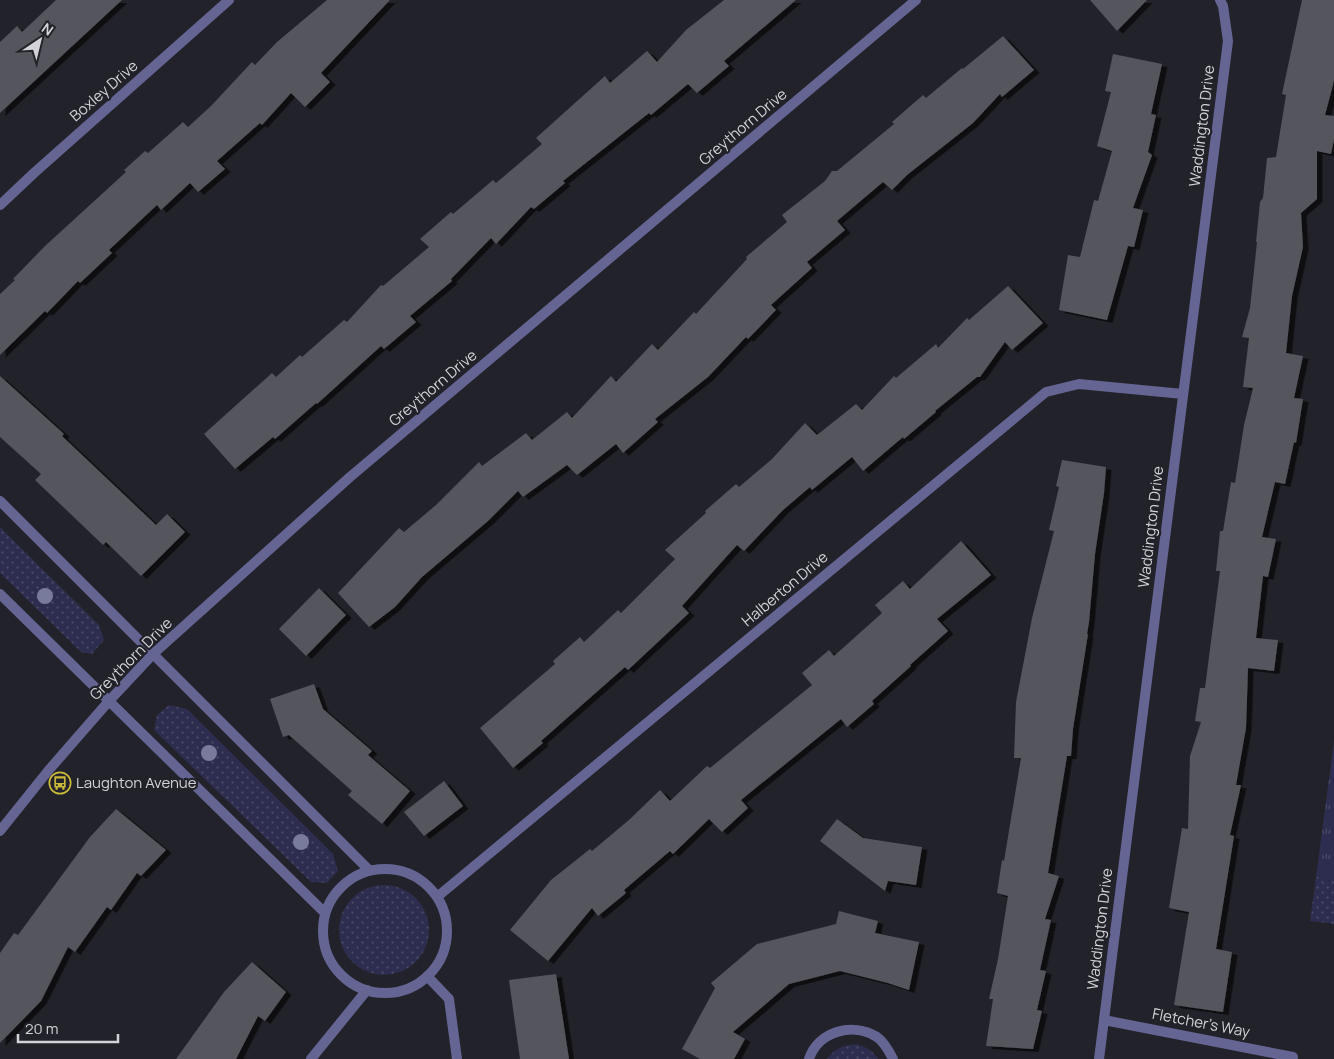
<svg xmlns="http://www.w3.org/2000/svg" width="1334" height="1059" font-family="Manrope,sans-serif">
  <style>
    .grass { fill: url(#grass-dots) }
    .park { fill: url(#park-tufts) }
    .building { fill: #54545d; filter: url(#shadow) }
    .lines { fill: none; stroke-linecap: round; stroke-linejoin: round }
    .service { stroke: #646593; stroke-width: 10 }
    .minor { stroke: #646593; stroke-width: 10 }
    .tree { fill: #797b9c }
    .labels { text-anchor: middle; stroke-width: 4.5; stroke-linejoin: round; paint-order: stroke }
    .street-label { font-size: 15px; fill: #d2d2d8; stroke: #22222a }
    .poi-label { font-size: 15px; fill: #d2d2d8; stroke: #22222a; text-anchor: start }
  </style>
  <defs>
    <pattern id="grass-dots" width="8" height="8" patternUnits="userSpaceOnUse" patternTransform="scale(1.25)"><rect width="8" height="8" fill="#2d2d4f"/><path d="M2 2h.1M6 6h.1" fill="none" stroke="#4b4b68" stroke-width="1.8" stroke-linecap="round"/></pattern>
    <pattern id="park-tufts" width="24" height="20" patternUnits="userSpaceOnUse" patternTransform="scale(1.25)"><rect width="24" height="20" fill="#2d2d4f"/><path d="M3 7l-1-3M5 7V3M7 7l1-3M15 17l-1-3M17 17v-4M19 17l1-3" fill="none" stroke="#4b4b68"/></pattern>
    <filter id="shadow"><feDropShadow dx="5.5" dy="3" stdDeviation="0" flood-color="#0009"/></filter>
  </defs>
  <rect width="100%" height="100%" fill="#22222a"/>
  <!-- grass -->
  <path class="grass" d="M0,527L99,625L104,640L92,654L81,652L0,573Z
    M169,705L187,709L333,854L338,871L327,883L311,882L154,730L157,715Z
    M1316,877L1334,879V924L1310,921Z
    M339 930a45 45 0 1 1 90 0a45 45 0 1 1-90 0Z
    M857,1044C866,1047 873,1051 878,1059H827C835,1048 844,1045 857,1044Z"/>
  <!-- park -->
  <path class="park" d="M1334,741V879L1316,877Z"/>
  <!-- building -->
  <path class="building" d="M56,0H122L0,113V42L17,26L22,32Z
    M327,0H390L321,73L330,82L305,107L291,93L262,125L260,123L217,161L225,169L198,192L190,183L161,210L157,205L109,250L112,253L80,283L78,281L47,313L45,311L0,355V294L15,280L13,279L45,246L126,172L124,170L145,151L148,153L183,122L188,127L211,106L252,62L255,65L277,42Z
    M724,0H796L724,61L729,66L697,93L688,84L651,115L649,113L563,181L565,183L534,209L531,207L496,244L491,238L451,279L452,281L410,316L416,322L384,349L381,346L317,404L316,403L275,439L273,437L235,469L204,434L272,373L276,377L300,355L302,357L344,320L347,322L381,285L383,286L429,247L420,239L451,212L453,214L493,180L496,183L542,144L536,138L605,76L610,83L647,51L657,62L686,30Z
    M1090,0H1147L1117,31Z
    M1302,0H1334V81L1325,115L1334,116V139L1331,154L1317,151V199L1301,213L1303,247L1292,296L1286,353L1303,356L1294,398L1303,399L1296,443L1294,442L1285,484L1275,482L1262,537L1276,539L1268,577L1263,576L1256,638L1278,640L1274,671L1248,668L1246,728L1236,785H1241L1230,835L1234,836L1216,949L1232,952L1223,1012L1174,1005L1189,912L1169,908L1182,828L1188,829L1190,756L1201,722L1195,721L1200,688H1205L1220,571H1216L1220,531H1223L1231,482L1235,483L1244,425L1253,388L1243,387L1249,338L1242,337L1250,308L1257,242H1256L1260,202L1263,198L1267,158L1276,157L1286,95L1282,94Z
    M1003,36L1034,70L1002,97L1000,94L973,123L907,175L892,190L883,182L837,221L845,230L807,262L812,268L771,305L776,310L748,339L746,337L708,377L655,419L658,422L623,453L616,444L577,475L567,465L523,497L518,491L488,521L422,577L395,607L369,627L338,593L399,528L404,532L436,505L479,462L482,466L526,433L532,440L567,412L572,418L611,376L616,382L652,344L658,350L694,312L696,314L747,259L746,257L787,222L782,215L825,181L832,171H837L894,124L892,122L923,95L926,98L962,68L963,69Z
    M1113,54L1162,64L1151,114L1156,115L1148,152L1152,155L1133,208L1143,210L1134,247L1128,246L1107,320L1059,310L1068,255L1080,257L1094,200L1098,201L1112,151L1097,146L1111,92L1105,91Z
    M1008,286L1043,323L1012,350L1005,342L980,377H977L935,411L936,412L904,439L903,437L863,471L852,457L812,490L810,487L783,510L744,551L737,545L682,606L689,613L628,670L625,667L541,741L543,743L513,768L480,728L555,664L553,661L580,637L584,642L618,610L621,613L675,559L665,550L706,513L705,511L736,484L739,487L772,459L805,423L817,435L856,404L862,410L894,376L896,378L936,344L938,348L967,318L969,320Z
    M0,376L64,434L62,436L156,525L167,514L185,532L141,576L106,542L103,545L35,480L41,474L0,437Z
    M1062,460L1106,467L1104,493L1095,554L1089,622L1087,634H1088L1073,729L1071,756H1067L1048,873L1059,876L1045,919L1051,920L1040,970L1046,971L1037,1010L1042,1011L1033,1049L986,1046L993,999H989L998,959L1008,896L997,893L1002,860L1004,861L1021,758H1014L1016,702L1032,618L1054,531L1049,530L1059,487L1056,486Z
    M961,541L991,575L937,619L948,631L910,665L911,666L872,701L874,704L847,727L841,719L741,800L748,808L722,832L709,819L673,854L670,851L624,890L626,893L598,916L592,908L548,961L510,930L551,880L590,849L592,851L630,819L660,790L670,801L707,766L710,768L812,685L802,673L829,650L834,656L882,613L875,605L903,581L910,589Z
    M319,588L346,615L306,656L279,629Z
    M314,684L323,709L372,751L368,755L410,791L382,824L348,795L352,791L289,735L283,737L270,699Z
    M444,781L463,806L424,836L404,812Z
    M116,809L166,850L141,876L137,873L111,910L107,907L75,952L68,947L41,1001L0,1043V953L14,933L18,935L90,837Z
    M837,819L863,838L922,847L916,885L888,881L885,891L820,841Z
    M839,911L878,921L875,933L919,942L909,990L888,983L840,971L789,984L733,1032L745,1039L734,1059H700L682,1049L715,988L711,983L757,944L836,924Z
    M252,962L286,992L265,1021L258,1016L236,1059H176L224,992Z
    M556,974L569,1059H520L509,980Z"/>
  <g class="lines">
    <!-- service -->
    <path class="service" d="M1104,1020L1293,1057"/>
    <!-- minor -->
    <path class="minor" d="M0,205L34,173L229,0
      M0,501L370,871
      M0,594L325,913
      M0,831L48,771L109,701L153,654L350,477L916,0
      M323 931a62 62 0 1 1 124 0a62 62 0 1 1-124 0Z
      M437,897L1046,392L1079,384L1183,394
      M427,976L449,999L457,1059
      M311,1059L367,990
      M809,1059C818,1031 853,1022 877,1037C884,1042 889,1051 893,1059
      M1099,1059L1228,41L1223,6L1220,0"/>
  </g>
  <!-- trees -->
  <g class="tree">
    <circle cx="45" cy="596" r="8"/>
    <circle cx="209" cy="753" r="8"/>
    <circle cx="301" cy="842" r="8"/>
  </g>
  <!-- icons -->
  <defs>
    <g id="bus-ring" transform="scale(1.125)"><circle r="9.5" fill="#22222a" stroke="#caba3a" stroke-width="1.5"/><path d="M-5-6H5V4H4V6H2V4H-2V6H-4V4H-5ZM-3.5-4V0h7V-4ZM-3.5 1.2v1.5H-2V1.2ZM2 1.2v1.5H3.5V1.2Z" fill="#caba3a"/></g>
  </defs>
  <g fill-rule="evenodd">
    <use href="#bus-ring" x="60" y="783"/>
  </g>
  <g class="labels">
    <!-- street labels -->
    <g class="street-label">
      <text transform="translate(104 91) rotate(-41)" y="5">Boxley Drive</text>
      <text transform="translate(1202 126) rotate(-83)" y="5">Waddington Drive</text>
      <text transform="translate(743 127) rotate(-40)" y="5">Greythorn Drive</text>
      <text transform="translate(433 388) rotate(-40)" y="5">Greythorn Drive</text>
      <text transform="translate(1151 527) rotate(-83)" y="5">Waddington Drive</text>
      <text transform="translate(785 589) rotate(-40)" y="5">Halberton Drive</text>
      <text transform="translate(131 659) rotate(-45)" y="5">Greythorn Drive</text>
      <text transform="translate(1100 929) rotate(-83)" y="5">Waddington Drive</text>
      <text transform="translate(1201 1023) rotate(11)" y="5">Fletcher's Way</text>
    </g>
    <!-- poi labels -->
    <g class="poi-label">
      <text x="76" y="788">Laughton Avenue</text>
    </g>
  </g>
  <!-- north arrow -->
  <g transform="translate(40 40) rotate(35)" stroke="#22222a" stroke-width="4" paint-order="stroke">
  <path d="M0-4L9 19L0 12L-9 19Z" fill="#d2d2d8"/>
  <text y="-8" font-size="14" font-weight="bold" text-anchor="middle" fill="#d2d2d8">N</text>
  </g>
  <!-- scale -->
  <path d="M18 1034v8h100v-8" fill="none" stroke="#d2d2d8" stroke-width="2.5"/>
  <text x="25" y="1034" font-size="15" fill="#d2d2d8" stroke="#22222a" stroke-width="4" paint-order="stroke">20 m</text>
</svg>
